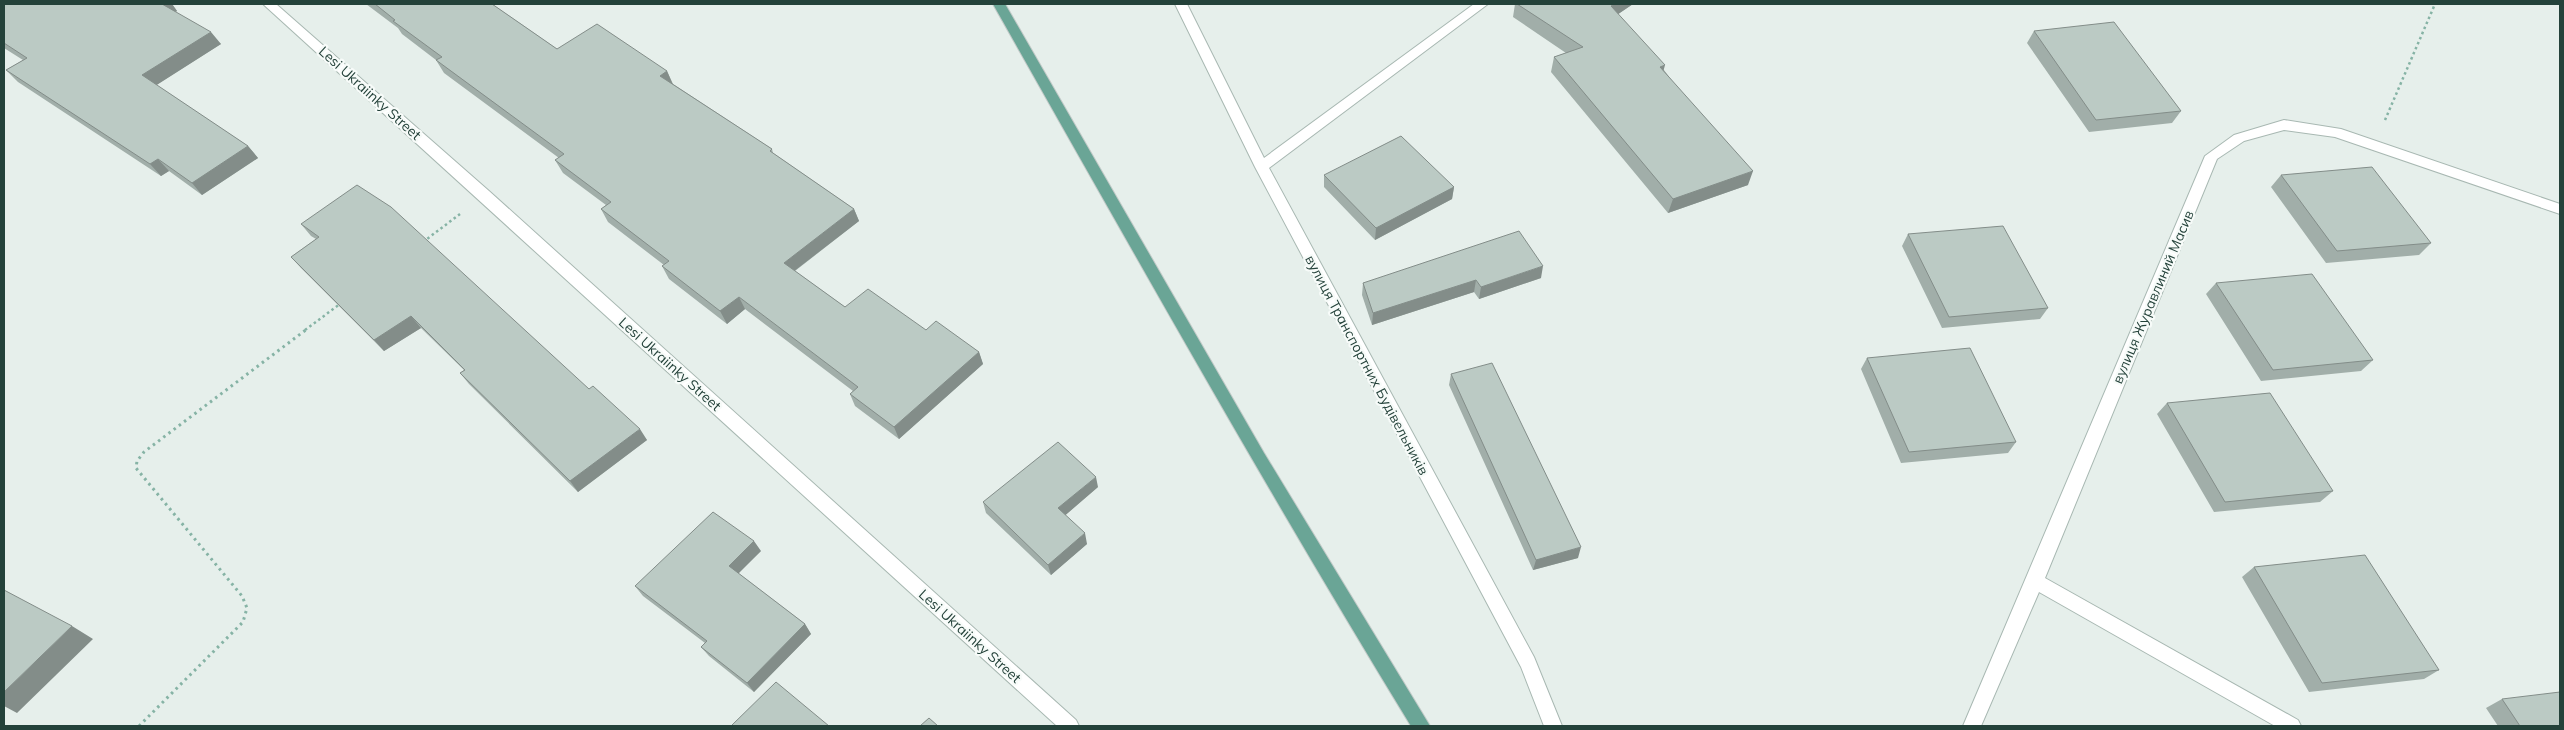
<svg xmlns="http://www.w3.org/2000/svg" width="2564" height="730" font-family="Mulish,sans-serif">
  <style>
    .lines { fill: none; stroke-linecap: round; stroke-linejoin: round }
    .minor-casing { stroke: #a8b8b2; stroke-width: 2 }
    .major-casing { stroke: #c2cac8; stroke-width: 2 }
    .path-far1 { stroke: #86b3a5; stroke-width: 2.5; stroke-dasharray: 2.5 3; stroke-linecap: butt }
    .path { stroke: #86b3a5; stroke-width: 3; stroke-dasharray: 2.5 4; stroke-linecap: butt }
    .minor { fill: #fff; fill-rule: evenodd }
    .major { fill: #6aa596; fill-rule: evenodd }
    .wall { fill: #a1aea9 }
    .shaded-wall { fill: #838d89 }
    .building { fill: #bbcac4; stroke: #838d89 }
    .labels { text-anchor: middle; stroke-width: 4.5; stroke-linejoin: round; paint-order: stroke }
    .street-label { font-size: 14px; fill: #24423a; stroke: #f7fbf9 }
  </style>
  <rect width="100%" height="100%" fill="#e6efeb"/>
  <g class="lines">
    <!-- minor casing -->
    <g class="minor-casing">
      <path id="minor" d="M263,4H276L489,191L1076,720L1079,726H1057Z
        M1175,4H1187L1264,158L1474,4H1488L1269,168L1534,657L1562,726H1544L1521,667L1255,167Z
        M2284,120L2341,129L2560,204V214L2335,137L2284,130L2244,141L2217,159L2045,578L2298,720L2301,726H2275L2039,592L1981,726H1963L2205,156L2234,135Z"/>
    </g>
    <!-- major casing -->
    <g class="major-casing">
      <path id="major" d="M993,4H1005L1264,453L1430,726H1411C1266,489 1130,246 993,4Z"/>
    </g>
    <!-- path-far1 -->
    <path class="path-far1" d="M2385,120L2435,4
      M423,242L460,214
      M305,330L340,304"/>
    <!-- path -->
    <path class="path" d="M139,726L243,622L247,608L242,596L136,468L137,461L144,452L307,329"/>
    <!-- minor -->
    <use href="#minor" class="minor"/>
    <!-- major -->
    <use href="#major" class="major"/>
  </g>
  <!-- wall -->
  <path class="wall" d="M4,4H172L177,11L175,12L221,44L156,85L248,146L258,158L202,195L169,171L161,176L18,82L6,70L23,60L4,48Z
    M366,4H492L557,49L667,71L673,84L772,149L773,153L854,209L859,221L795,271L845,307L926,330L979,352L983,364L899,439L855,406L850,394L853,391L745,309L727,324L669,279L662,266L664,265L608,222L601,209L606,205L563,173L555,160L559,158L444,73L436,60L402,34L398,28Z
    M1515,4H1633L1618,14L1664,70L1748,185L1668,213L1551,72L1554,57L1566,53L1513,17Z
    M2034,31L2181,111L2172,123L2089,132L2027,43Z
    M1324,175L1454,187L1452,199L1375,240L1324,187Z
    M2281,175L2431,243L2419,255L2326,263L2271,187Z
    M301,224L589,389L647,440L578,492L469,384L460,373L464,370L421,328L384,351L301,268L291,257L316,239L311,236Z
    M1908,234L2048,308L2040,319L1942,328L1902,246Z
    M1541,278L1479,299L1474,292L1372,325L1362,295L1363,283Z
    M2216,283L2373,360L2361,371L2261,381L2206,294Z
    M1867,358L2016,442L2008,453L1901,463L1861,369Z
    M1451,374L1578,558L1533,570L1449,385Z
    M2167,403L2333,491L2320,502L2214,512L2157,414Z
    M1098,487L1065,515L1087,544L1051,575L986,513L983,502Z
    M761,551L738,573L805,624L811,634L754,692L709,656L701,647L705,643L643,596L635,586Z
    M2254,567L2439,670L2424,679L2309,692L2242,577Z
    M2502,699L2560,726H2498L2486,708Z"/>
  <!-- shaded-wall -->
  <path class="shaded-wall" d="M161,4H172L177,11L170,15Z
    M1615,4H1633L1608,21L1611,6Z
    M211,32L221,44L152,88L142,75Z
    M1665,65L1661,80L1660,67Z
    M667,71L673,85L660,76Z
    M248,146L258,158L202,195L192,183Z
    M158,159L169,171L161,176L150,164Z
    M1753,171L1748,185L1668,213L1673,199Z
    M1454,187L1452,199L1375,240L1376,228Z
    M854,209L859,221L789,275L784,263Z
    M1543,266L1541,278L1479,299L1481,287Z
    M1476,280L1474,292L1372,325L1373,313Z
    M739,297L745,309L727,324L720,311Z
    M411,316L421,328L384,351L374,340Z
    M979,352L983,364L899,439L894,427Z
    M640,429L647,440L578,492L570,481Z
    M1096,477L1098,487L1061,519L1058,508Z
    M1085,533L1087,544L1051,575L1048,565Z
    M754,541L761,551L736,576L729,566Z
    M1581,547L1578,558L1533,570L1536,560Z
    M805,624L811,634L754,692L747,683Z
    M72,626L93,639L17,713L4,706V692Z"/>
  <!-- building -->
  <path class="building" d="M4,4H162L211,32L142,75L248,146L192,183L158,159L150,164L6,70L27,58L4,43Z
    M375,4H492L557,49L597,24L667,71L660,76L772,149L770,151L854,209L784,263L845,307L868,289L926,330L936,321L979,352L894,427L850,394L858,387L739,297L720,311L662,266L669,261L601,209L611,202L555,160L564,154L436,60L442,57L393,21L395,20Z
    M1517,4H1615L1611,6L1665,65L1660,67L1753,171L1673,199L1554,57L1583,47Z
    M2114,22L2181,111L2096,120L2034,31Z
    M1401,136L1454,187L1376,228L1324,175Z
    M2372,167L2431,243L2337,251L2281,175Z
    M357,185L391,207L589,389L593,386L640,429L570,481L460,373L465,370L411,316L374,340L291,257L319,237L301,224Z
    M2003,226L2048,308L1949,317L1908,234Z
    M1519,231L1543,266L1481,287L1476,280L1373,313L1363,283Z
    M2312,274L2373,360L2273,370L2216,283Z
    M1970,348L2016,442L1909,452L1867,358Z
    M1492,363L1581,547L1536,560L1451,374Z
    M2270,393L2333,491L2225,502L2167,403Z
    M1058,442L1096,477L1058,508L1085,533L1048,565L983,502Z
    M713,512L754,541L729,566L805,624L747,683L701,647L707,641L635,586Z
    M2365,555L2439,670L2322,683L2254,567Z
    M4,590L72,626L4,692Z
    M776,682L829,726H731Z
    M2560,692V726H2520L2502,699Z
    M929,718L938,726H920Z"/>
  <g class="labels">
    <!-- street labels -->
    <g class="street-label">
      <text transform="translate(370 93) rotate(42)" y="5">Lesi Ukraiinky Street</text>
      <text transform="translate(2153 297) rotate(-67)" y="5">вулиця Журавлиний Масив</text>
      <text transform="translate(670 364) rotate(42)" y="5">Lesi Ukraiinky Street</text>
      <text transform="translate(1367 365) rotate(62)" y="5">вулиця Транспортних Будівельників</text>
      <text transform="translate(970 636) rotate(42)" y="5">Lesi Ukraiinky Street</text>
    </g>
  </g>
  <!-- border -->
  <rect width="2564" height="730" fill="none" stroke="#24423a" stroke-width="10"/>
</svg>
